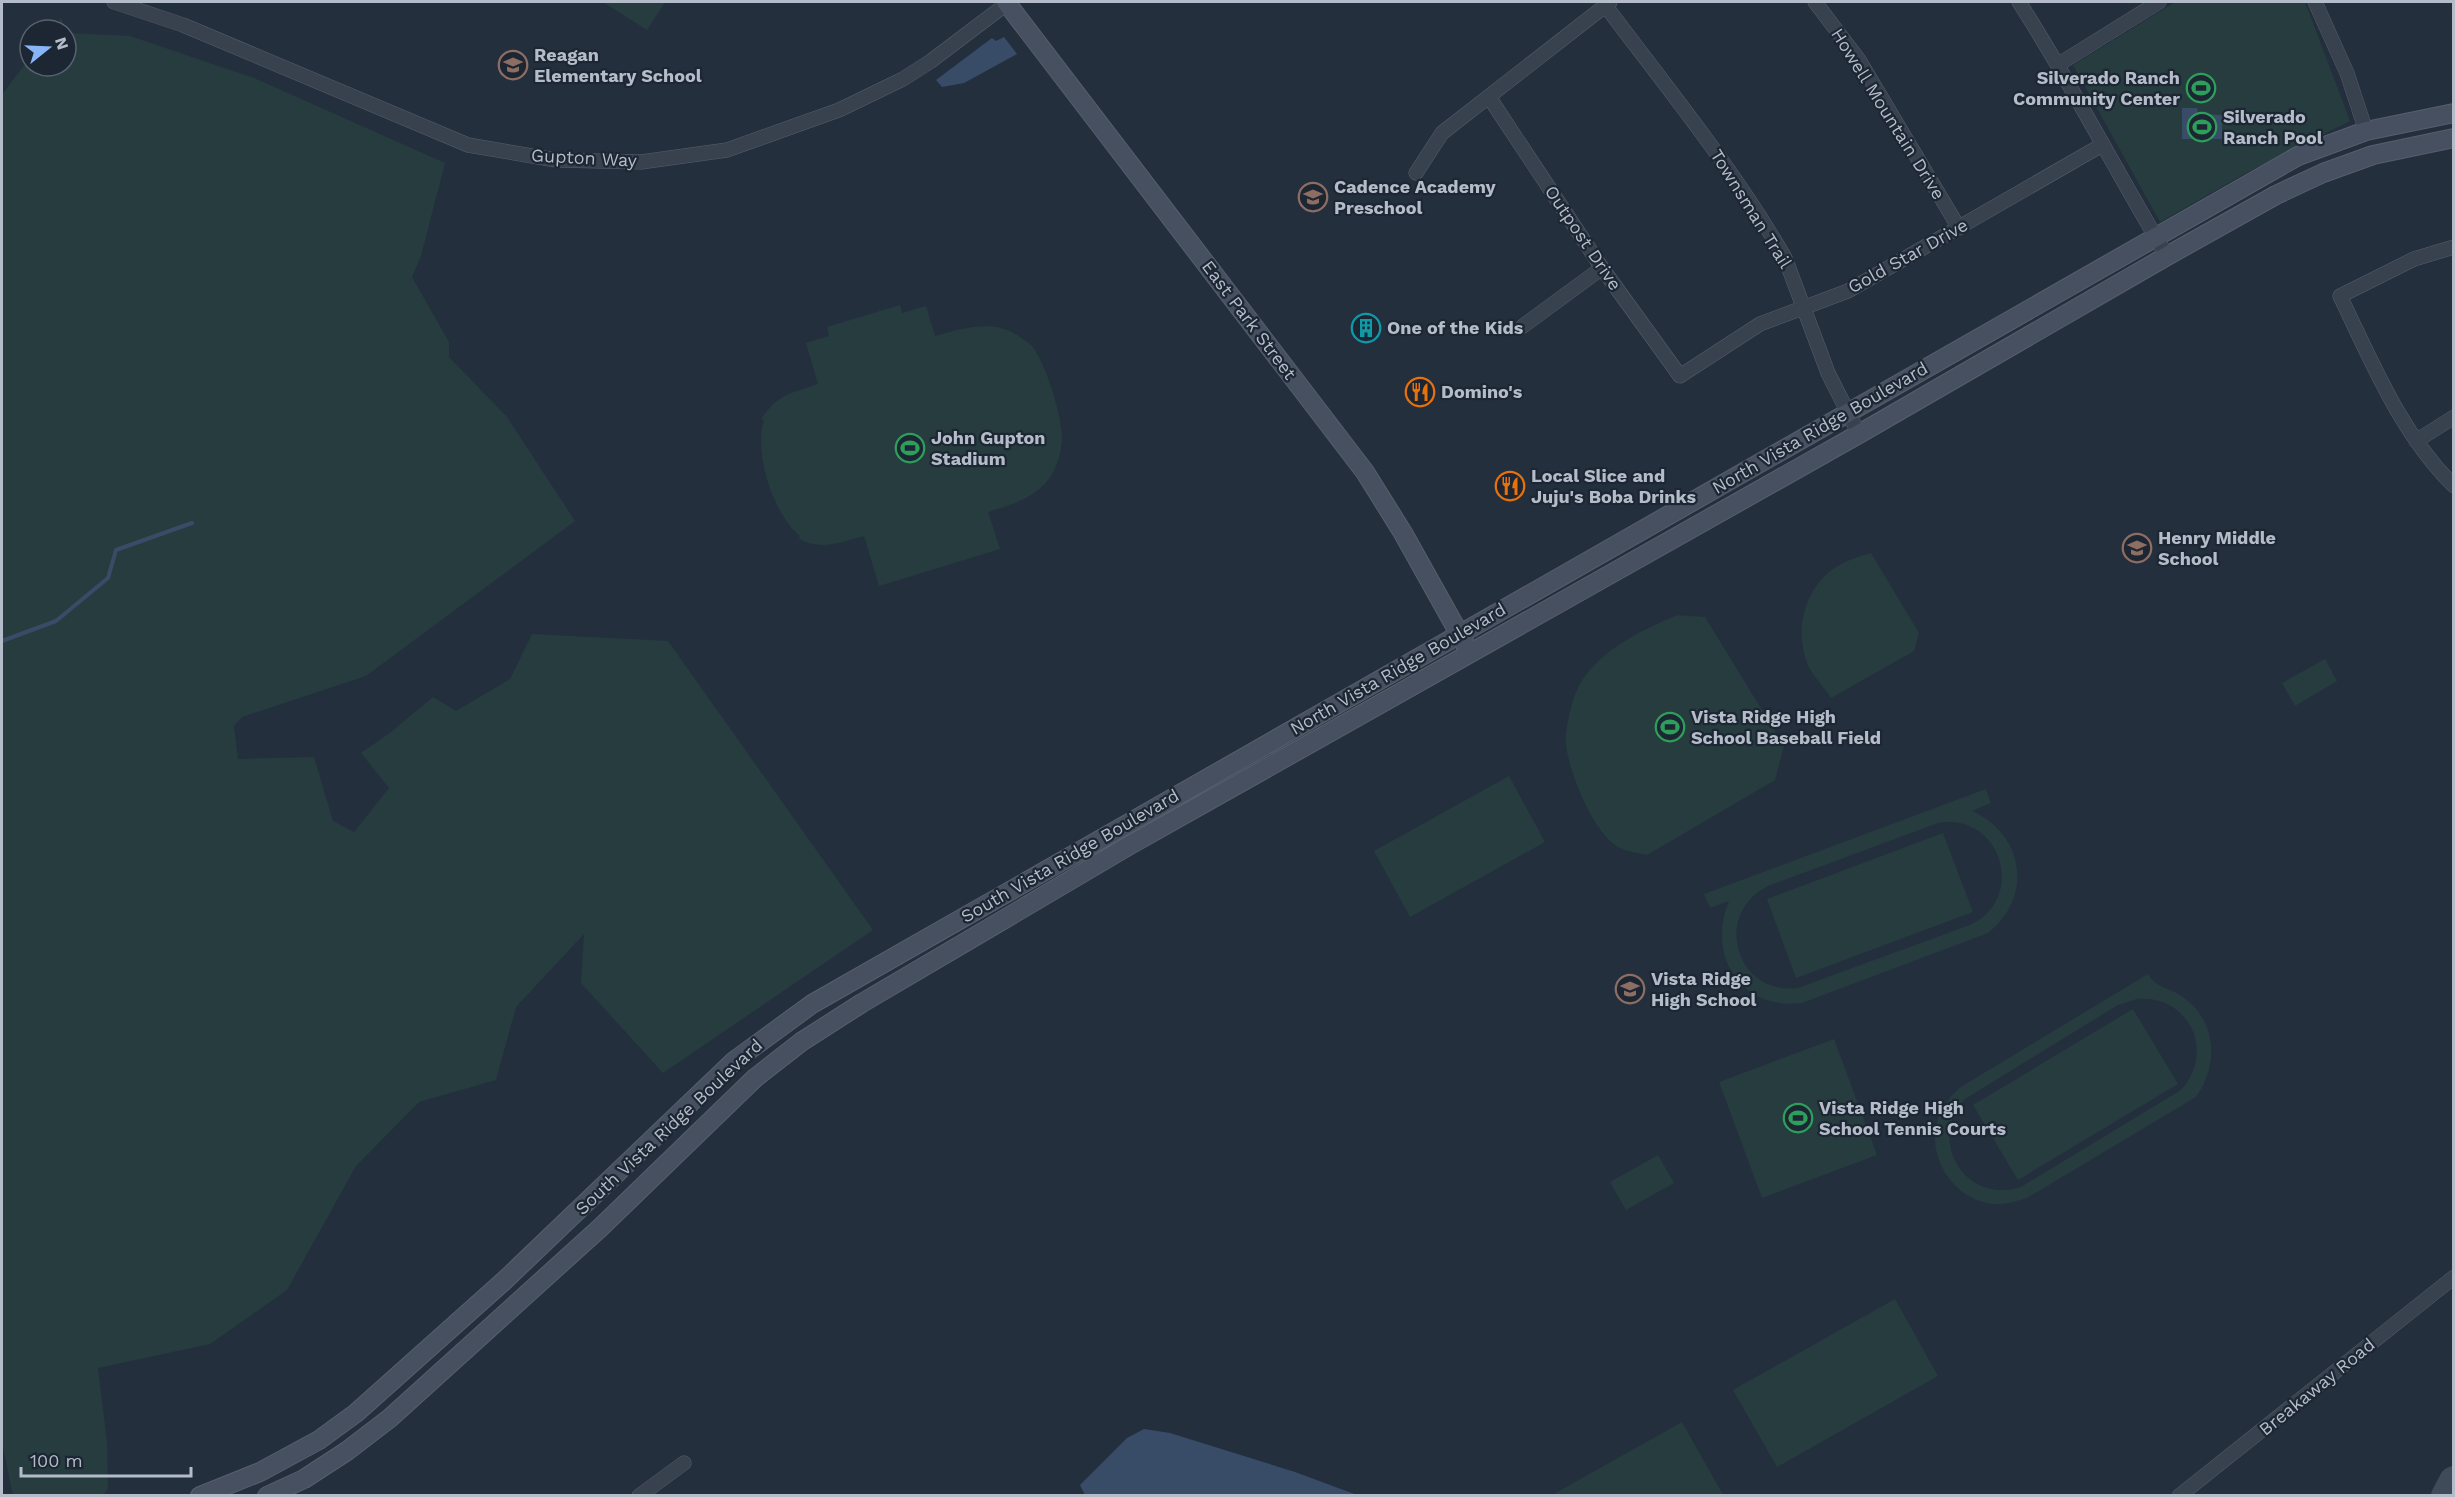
<svg xmlns="http://www.w3.org/2000/svg" width="2455" height="1497" font-family="'Work Sans',sans-serif">
  <style>
    .green { fill: #263c3f; fill-rule: evenodd }
    .water { fill: #394c67 }
    .lines { fill: none; stroke-linecap: round; stroke-linejoin: round }
    .stream { stroke: #394c67; stroke-width: 4 }
    .taxiway { stroke: #3f4a5a; stroke-width: 30 }
    .street-casing { stroke: #565f6c; stroke-width: 15 }
    .secondary-casing { stroke: #565f6c; stroke-width: 20 }
    .street { stroke: #38414e; stroke-width: 14 }
    .secondary { stroke: #465061; stroke-width: 18 }
    .labels { text-anchor: middle; stroke-width: 4.5; stroke-linejoin: round; paint-order: stroke }
    .poi-label { font-size: 18px; font-weight: bold; fill: #b4bcc9; stroke: #1d2633; text-anchor: start }
    .street-label { font-size: 18px; fill: #b4bcc9; stroke: #1d2633 }
  </style>
  <rect width="100%" height="100%" fill="#242f3e"/>
  <!-- green -->
  <path class="green" d="M603,2H665L647,30Z
    M2175,2H2305L2350,121L2246,173L2160,222L2073,65Z
    M61,18L68,33L130,36L254,78L445,163L421,256L412,277L449,342V357L507,417L575,521L366,676L242,717L234,726L238,759L314,757L333,821L354,832L389,788L361,753L391,732L433,697L456,711L510,679L532,634L668,641L873,930L663,1073L581,983L584,934L516,1007L496,1080L419,1102L356,1166L287,1290L210,1344L98,1368L107,1442L108,1489L102,1495L13,1496L2,1442V94L30,58V66H66V30H52Z
    M900,305L902,313L926,306L935,336C959,329 988,320 1012,332C1017,335 1026,341 1031,345C1046,362 1063,419 1062,441C1061,453 1056,470 1048,480C1033,499 1010,505 988,512L1000,549L879,586L864,536C841,542 822,551 799,539L800,536C774,516 753,452 764,420L761,419C779,393 790,394 818,384L806,343L829,336L827,327Z
    M1871,553L1919,633L1914,651L1831,698C1823,685 1811,675 1806,660C1795,628 1805,589 1833,569C1844,561 1858,557 1871,553Z
    M1678,615L1705,617L1784,746L1775,780L1647,855C1639,853 1628,852 1620,848C1594,836 1569,772 1566,745C1565,727 1572,698 1581,682C1603,648 1642,630 1678,615Z
    M2325,659L2337,681L2295,706L2282,683Z
    M1509,776L1545,842L1410,917L1374,851Z
    M1986,789L1991,803L1972,811C2024,834 2034,897 1988,933L1802,1003C1741,1011 1706,955 1729,901L1710,908L1704,894ZM1938,823C2003,812 2028,902 1967,926L1798,988C1736,996 1712,914 1768,886Z
    M1943,833L1973,912L1796,978L1767,899Z
    M2148,974C2157,989 2169,987 2183,997C2217,1021 2219,1065 2196,1097L2027,1198C2017,1201 2006,1205 1995,1204C1955,1202 1925,1157 1938,1119C1942,1107 1950,1097 1959,1088ZM2137,999C2189,994 2216,1052 2181,1090L2021,1187C1966,1205 1926,1141 1965,1099L2118,1005Z
    M2133,1009L2178,1084L2018,1180L1973,1105Z
    M1834,1039L1877,1155L1762,1198L1719,1082Z
    M1658,1155L1674,1183L1626,1210L1610,1182Z
    M1895,1299L1938,1376L1777,1467L1733,1390Z
    M1682,1422L1723,1495H1552Z"/>
  <!-- water -->
  <path class="water" d="M1004,37L1017,54L964,83L942,87L936,80L992,38L996,41Z
    M2182,108H2197L2198,114L2222,115V139H2182Z
    M1144,1429L1170,1433L1295,1472L1357,1495H1085L1080,1485L1127,1438Z"/>
  <g class="lines">
    <!-- stream -->
    <path class="stream" d="M2,641L56,621L108,578L116,550L192,523"/>
    <!-- taxiway -->
    <path class="taxiway" d="M2446,1496L2454,1481"/>
    <!-- street casing -->
    <g class="street-casing">
      <path id="street" d="M114,2L183,25L468,145L556,160L641,162L727,150L839,110L903,79L931,61L1009,2
        M1815,2L1859,60L1959,228
        M2019,2C2072,84 2116,172 2167,256
        M2315,2L2347,73L2366,131
        M1605,5C1667,88 1733,168 1785,258L1828,373L1859,434
        M2059,64L2159,2
        M1489,97L1602,268L1680,376L1760,324L1848,291L2102,145
        M1416,173L1442,133L1610,2
        M2454,247L2414,259L2340,296C2372,362 2401,434 2454,486
        M1523,326L1602,268
        M2416,441L2454,417
        M639,1496L684,1463
        M2179,1496L2454,1277"/>
    </g>
    <!-- secondary casing -->
    <g class="secondary-casing">
      <path id="secondary" d="M1006,2L1365,472L1403,533L1465,644
        M200,1496L260,1472L319,1440L356,1413L505,1280L734,1061L812,1004L2298,156L2366,131L2454,113
        M267,1496L304,1479L347,1451L390,1418L600,1228L755,1078L801,1042L862,1003L1130,845L1859,434L2167,256L2276,195L2323,173L2373,155L2454,138"/>
    </g>
    <!-- street -->
    <use href="#street" class="street"/>
    <!-- secondary -->
    <use href="#secondary" class="secondary"/>
  </g>
  <!-- icons -->
  <defs>
    <g id="school-ring" transform="scale(1.5)"><circle r="9.5" fill="#1d2633" stroke="#8d6e63" stroke-width="1.5"/><path d="M0-5L7-2L0 1L-7-2ZM-4 1L0 2.5L4 1V4Q0 6-4 4Z" fill="#8d6e63"/></g>
    <g id="stadium-ring" transform="scale(1.5)"><circle r="9.5" fill="#1d2633" stroke="#2e9e5b" stroke-width="1.5"/><path d="M0-5a6.5 5 0 1 0 0 10a6.5 5 0 1 0 0-10ZM-3.5-1.8h7v3.6h-7Z" fill="#2e9e5b"/></g>
    <g id="building-ring" transform="scale(1.5)"><circle r="9.5" fill="#1d2633" stroke="#0f9aa8" stroke-width="1.5"/><path d="M-4-6H4V6H1V3H-1V6H-4ZM-2.5-4.3h1.7v1.8h-1.7ZM.8-4.3h1.7v1.8H.8ZM-2.5-1h1.7V.8h-1.7ZM.8-1h1.7V.8H.8Z" fill="#0f9aa8"/></g>
    <g id="restaurant-ring" transform="scale(1.5)"><circle r="9.5" fill="#1d2633" stroke="#e8710a" stroke-width="1.5"/><path d="M-5-6h1v4h1v-4h1v4h1v-4h1v5L-1.5 .5V6h-2V.5L-5-1ZM5-6V6H3V1.5H1.5Q1.5-4 5-6Z" fill="#e8710a"/></g>
  </defs>
  <g fill-rule="evenodd">
    <use href="#school-ring" x="513" y="65"/>
    <use href="#stadium-ring" x="2201" y="88"/>
    <use href="#stadium-ring" x="2202" y="127"/>
    <use href="#school-ring" x="1313" y="197"/>
    <use href="#building-ring" x="1366" y="328"/>
    <use href="#restaurant-ring" x="1420" y="392"/>
    <use href="#stadium-ring" x="910" y="448"/>
    <use href="#restaurant-ring" x="1510" y="486"/>
    <use href="#school-ring" x="2137" y="548"/>
    <use href="#stadium-ring" x="1670" y="727"/>
    <use href="#school-ring" x="1630" y="989"/>
    <use href="#stadium-ring" x="1798" y="1118"/>
  </g>
  <g class="labels">
    <!-- poi labels -->
    <g class="poi-label">
      <text x="534" y="61">Reagan<tspan x="534" dy="21">Elementary School</tspan></text>
      <text x="2180" y="84" text-anchor="end">Silverado Ranch<tspan x="2180" dy="21">Community Center</tspan></text>
      <text x="2223" y="123">Silverado<tspan x="2223" dy="21">Ranch Pool</tspan></text>
      <text x="1334" y="193">Cadence Academy<tspan x="1334" dy="21">Preschool</tspan></text>
      <text x="1387" y="334">One of the Kids</text>
      <text x="1441" y="398">Domino's</text>
      <text x="931" y="444">John Gupton<tspan x="931" dy="21">Stadium</tspan></text>
      <text x="1531" y="482">Local Slice and<tspan x="1531" dy="21">Juju's Boba Drinks</tspan></text>
      <text x="2158" y="544">Henry Middle<tspan x="2158" dy="21">School</tspan></text>
      <text x="1691" y="723">Vista Ridge High<tspan x="1691" dy="21">School Baseball Field</tspan></text>
      <text x="1651" y="985">Vista Ridge<tspan x="1651" dy="21">High School</tspan></text>
      <text x="1819" y="1114">Vista Ridge High<tspan x="1819" dy="21">School Tennis Courts</tspan></text>
    </g>
    <!-- street labels -->
    <g class="street-label">
      <text transform="translate(1888 114) rotate(58)" y="6">Howell Mountain Drive</text>
      <text transform="translate(584 158) rotate(3)" y="6">Gupton Way</text>
      <text transform="translate(1751 209) rotate(58)" y="6">Townsman Trail</text>
      <text transform="translate(1583 238) rotate(56)" y="6">Outpost Drive</text>
      <text transform="translate(1908 256) rotate(-29)" y="6">Gold Star Drive</text>
      <text transform="translate(1249 320) rotate(53)" y="6">East Park Street</text>
      <text transform="translate(1820 428) rotate(-30)" y="6">North Vista Ridge Boulevard</text>
      <text transform="translate(1398 669) rotate(-30)" y="6">North Vista Ridge Boulevard</text>
      <text transform="translate(1070 856) rotate(-30)" y="6">South Vista Ridge Boulevard</text>
      <text transform="translate(669 1127) rotate(-43)" y="6">South Vista Ridge Boulevard</text>
      <text transform="translate(2317 1387) rotate(-39)" y="6">Breakaway Road</text>
    </g>
  </g>
  <!-- border -->
  <rect width="2455" height="1497" fill="none" stroke="#b4bcc9" stroke-width="6"/>
  <!-- north arrow -->
  <g transform="translate(48 48) rotate(72)"><circle r="28" fill="#1d2633" stroke="#59626f" stroke-width="1.5"/>
  <path d="M0-4.5L10 22L0 15L-10 22Z" fill="#8ab4f8"/>
  <text y="-9" font-size="16" font-weight="bold" text-anchor="middle" fill="#b4bcc9">N</text>
  </g>
  <!-- scale -->
  <path d="M21 1467v9h170v-9" fill="none" stroke="#b4bcc9" stroke-width="3"/>
  <text x="30" y="1467" font-size="18" fill="#b4bcc9" stroke="#1d2633" stroke-width="4.5" paint-order="stroke">100 m</text>
</svg>
